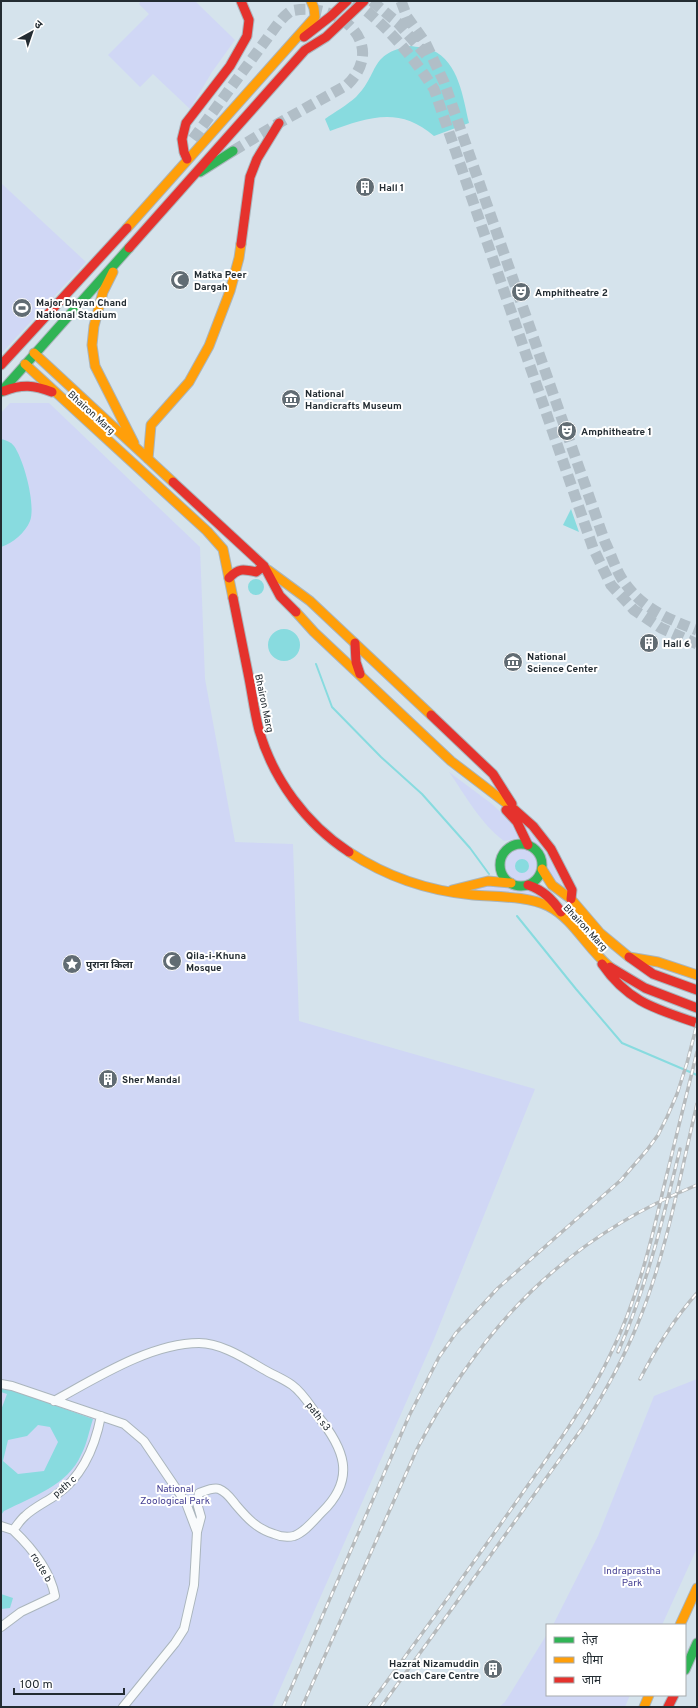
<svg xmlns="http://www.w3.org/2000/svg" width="698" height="1708" font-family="Overpass,'Noto Sans Devanagari',sans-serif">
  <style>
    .green { fill: #d0d7f5 }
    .water { fill: #88dbdf; fill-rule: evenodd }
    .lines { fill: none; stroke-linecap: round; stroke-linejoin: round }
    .stream { stroke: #88dbdf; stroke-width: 2 }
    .secondary-tunnel { stroke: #b1bec7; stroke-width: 11; stroke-dasharray: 11 5.5; stroke-linecap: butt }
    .street-casing { stroke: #aab5bc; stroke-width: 10 }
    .fast-casing { stroke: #aab5bc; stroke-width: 11 }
    .slow-casing { stroke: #aab5bc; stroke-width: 11 }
    .jam-casing { stroke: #aab5bc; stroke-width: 11 }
    .street { stroke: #f9fbfc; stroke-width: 8 }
    .fast { stroke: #30b455; stroke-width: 9 }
    .slow { stroke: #ff9f0a; stroke-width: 9 }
    .jam { stroke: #e5322d; stroke-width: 9 }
    .rail-casing { stroke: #b6babc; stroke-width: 3.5 }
    .rail { stroke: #fff; stroke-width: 2; stroke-dasharray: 6; stroke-linecap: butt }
    .labels { text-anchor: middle; stroke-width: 4; stroke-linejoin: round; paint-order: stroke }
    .poi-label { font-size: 10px; font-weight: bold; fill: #232c32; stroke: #fff; text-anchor: start }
    .street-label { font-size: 10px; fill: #232c32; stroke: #fff }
    .park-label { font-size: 10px; fill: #464194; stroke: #fff }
  </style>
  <rect width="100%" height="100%" fill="#d5e3ec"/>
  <!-- green -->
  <path class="green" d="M141,1H195L235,40L212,72L190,109L153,74L140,87L108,55L149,14L139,4Z
    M1,183L86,262L1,354Z
    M10,403H49L200,547L205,679L235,842L293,844L299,1021L535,1089L434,1339L272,1707H1V413Z
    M449,772L492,804L514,825L520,838L504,841C480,823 466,796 449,772Z
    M524,824L547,854L563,886L554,879L546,865L545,855L538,846L530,841Z
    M505 865a16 16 0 1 1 32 0a16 16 0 1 1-32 0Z
    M488,884L511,888L516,891L532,890L550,903L515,892L471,890Z
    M697,1379V1548L662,1625H553L598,1536L654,1396Z
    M547,1634V1695H630L625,1707H499L505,1702Z"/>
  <!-- water -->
  <path class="water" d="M410,46C417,47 425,47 432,50C459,62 463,98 469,123L434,136C400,106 368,117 330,131L325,119C335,112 347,105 356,97C380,73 368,54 410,46Z
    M1,439C6,440 11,442 14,446C24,460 36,505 30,521C25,533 13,543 1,547Z
    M571,509L579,532L563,525Z
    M248 587a8 8 0 1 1 16 0a8 8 0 1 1-16 0Z
    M268 645a16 16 0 1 1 32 0a16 16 0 1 1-32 0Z
    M515 866a7 7 0 1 1 14 0a7 7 0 1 1-14 0Z
    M1,1388L18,1392L93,1419C89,1431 87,1444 81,1455C68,1485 32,1497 4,1511L1,1515V1410L7,1394L1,1392ZM38,1425L50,1427L58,1442L44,1471L18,1474L3,1461L8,1440L27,1436Z
    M1,1594L13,1598L10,1608L1,1609Z"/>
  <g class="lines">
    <!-- stream -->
    <path class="stream" d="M316,664L332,707L381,757L422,794L470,848L489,874
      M517,916L576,989L622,1043L697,1075"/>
    <!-- secondary-tunnel -->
    <path class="secondary-tunnel" d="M354,1C386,25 412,55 434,89L593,548L611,585L634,610L661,628L697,644
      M372,1L398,23L426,55
      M401,1L407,17L425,42L444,82L605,542C611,554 615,568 622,579C640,607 667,619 697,630
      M193,139L274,29C279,22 284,16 291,11C338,0 389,44 347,85L279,123L233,151"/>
    <!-- street casing -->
    <g class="street-casing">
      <path id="street" d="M1,1384L12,1386L124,1424L144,1441L186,1503L197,1532L194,1585L184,1629L175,1643L123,1707
        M54,1401C96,1378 151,1343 199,1343C221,1343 244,1358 263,1369C273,1375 282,1378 292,1385C303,1393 309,1404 317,1415C344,1448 357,1478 322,1512C314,1520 305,1532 294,1536C286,1538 281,1537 274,1534C257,1529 247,1518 236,1505C231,1499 227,1492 219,1489C213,1487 205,1491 199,1493L197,1503L201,1517L197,1532
        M1,1526L13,1530C17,1526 20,1520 25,1516C33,1508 46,1502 56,1495C82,1477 95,1447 101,1416
        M1,1627L21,1612L55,1596C50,1570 32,1548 13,1530"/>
    </g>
    <!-- fast casing -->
    <g class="fast-casing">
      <path id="fast" d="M200,172L233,151
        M1,392L129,248
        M500 865a21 21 0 1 1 42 0a21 21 0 1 1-42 0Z
        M685,1670L697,1643"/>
    </g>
    <!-- slow casing -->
    <g class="slow-casing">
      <path id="slow" d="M127,228L315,17L314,8L311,1
        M113,272L103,292L94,326L92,345L95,366L134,443
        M34,353L173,482
        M25,364L207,531L223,549L233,598
        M148,459L151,425L189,382L209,346L230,291L239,258L241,244
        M268,570L310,601L431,715
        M296,612L314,632L451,761L515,810
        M349,852C387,877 428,891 473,895C496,897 528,896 548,906C574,919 587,949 610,967
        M542,869L552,885L571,899L600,933L629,957L658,962L697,975
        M452,890L488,881L511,883
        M680,1625L697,1588
        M644,1707L649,1695"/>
    </g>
    <!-- jam casing -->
    <g class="jam-casing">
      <path id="jam" d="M304,37L331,16L347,1
        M187,159L184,152L182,139L186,123L230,66L247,36L249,20L241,1
        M241,244L250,177L257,159L279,123
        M129,248L305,50L326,37L364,1
        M1,365L127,228
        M4,391C22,384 34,385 52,392
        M173,482L264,566L280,596L296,612
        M229,578C238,568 244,569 256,572L264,566
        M233,598C238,623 243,648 248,673C252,692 254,711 259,730C273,779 306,824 349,852
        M355,643L356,662L360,674
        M431,715L493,774L512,804
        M506,810L517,822L528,845
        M515,810L533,826L551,849L572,890L571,899
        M528,885C543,890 552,899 561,912
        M629,957L653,974L697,990
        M602,964C628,1002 656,1009 697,1023
        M610,967L645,988L697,1008
        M668,1707L674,1695"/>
    </g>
    <!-- street -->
    <use href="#street" class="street"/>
    <!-- fast -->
    <use href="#fast" class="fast"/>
    <!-- slow -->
    <use href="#slow" class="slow"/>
    <!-- jam -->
    <use href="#jam" class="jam"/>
    <!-- rail casing -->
    <g class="rail-casing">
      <path id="rail" d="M618,1352C647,1286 663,1219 680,1149
        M640,1379C656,1348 674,1319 697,1293
        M283,1707L409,1416L439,1357L456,1333L498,1288L621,1180L647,1150L658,1135L667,1117L677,1094L687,1063L697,1024
        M302,1707L417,1449C482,1325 566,1238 697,1185
        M368,1707C419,1638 470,1568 519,1498C552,1451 587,1405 611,1353C637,1300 651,1243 664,1186C675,1141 686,1097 697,1052
        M381,1707L583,1427C604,1394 623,1360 638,1323C666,1255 680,1176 697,1104"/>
    </g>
    <!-- rail -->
    <use href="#rail" class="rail"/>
  </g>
  <!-- icons -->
  <defs>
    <g id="building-disc" transform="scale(1)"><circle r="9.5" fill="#616c73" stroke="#fff"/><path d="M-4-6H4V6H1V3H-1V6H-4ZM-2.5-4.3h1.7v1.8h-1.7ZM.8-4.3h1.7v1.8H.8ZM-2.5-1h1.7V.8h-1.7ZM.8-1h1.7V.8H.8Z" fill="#fff"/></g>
    <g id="mosque-disc" transform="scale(1)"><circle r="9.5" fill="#616c73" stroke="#fff"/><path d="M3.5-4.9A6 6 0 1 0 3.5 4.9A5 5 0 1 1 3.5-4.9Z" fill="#fff"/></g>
    <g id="theatre-disc" transform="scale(1)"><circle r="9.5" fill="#616c73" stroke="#fff"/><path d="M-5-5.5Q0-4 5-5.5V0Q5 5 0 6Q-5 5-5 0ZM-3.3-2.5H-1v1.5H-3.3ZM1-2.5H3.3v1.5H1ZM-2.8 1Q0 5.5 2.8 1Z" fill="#fff"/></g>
    <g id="stadium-disc" transform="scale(1)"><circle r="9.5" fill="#616c73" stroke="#fff"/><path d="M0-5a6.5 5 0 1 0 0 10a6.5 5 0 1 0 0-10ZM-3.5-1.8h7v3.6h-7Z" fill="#fff"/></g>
    <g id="museum-disc" transform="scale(1)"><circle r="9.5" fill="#616c73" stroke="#fff"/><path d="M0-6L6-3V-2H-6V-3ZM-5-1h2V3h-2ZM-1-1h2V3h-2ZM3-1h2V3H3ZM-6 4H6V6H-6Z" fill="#fff"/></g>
    <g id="sight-disc" transform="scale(1)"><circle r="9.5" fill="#616c73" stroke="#fff"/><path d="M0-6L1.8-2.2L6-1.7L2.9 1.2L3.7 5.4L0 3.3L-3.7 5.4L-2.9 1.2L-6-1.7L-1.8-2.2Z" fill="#fff"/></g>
  </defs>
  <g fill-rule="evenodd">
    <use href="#building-disc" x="365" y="187"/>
    <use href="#mosque-disc" x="180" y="280"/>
    <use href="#theatre-disc" x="521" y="292"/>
    <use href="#stadium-disc" x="22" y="308"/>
    <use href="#museum-disc" x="291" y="399"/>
    <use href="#theatre-disc" x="567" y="431"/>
    <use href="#building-disc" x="649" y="643"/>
    <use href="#museum-disc" x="513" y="662"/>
    <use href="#mosque-disc" x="172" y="961"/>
    <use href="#sight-disc" x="72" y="964"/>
    <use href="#building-disc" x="108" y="1079"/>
    <use href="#building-disc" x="493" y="1669"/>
  </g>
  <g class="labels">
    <!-- poi labels -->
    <g class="poi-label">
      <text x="379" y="191">Hall 1</text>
      <text x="194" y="278">Matka Peer<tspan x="194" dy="12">Dargah</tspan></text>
      <text x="535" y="296">Amphitheatre 2</text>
      <text x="36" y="306">Major Dhyan Chand<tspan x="36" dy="12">National Stadium</tspan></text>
      <text x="305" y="397">National<tspan x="305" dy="12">Handicrafts Museum</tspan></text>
      <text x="581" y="435">Amphitheatre 1</text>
      <text x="663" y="647">Hall 6</text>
      <text x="527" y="660">National<tspan x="527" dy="12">Science Center</tspan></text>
      <text x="186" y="959">Qila-i-Khuna<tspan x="186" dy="12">Mosque</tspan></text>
      <text x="86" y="968">पुराना किला</text>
      <text x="122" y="1083">Sher Mandal</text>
      <text x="479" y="1667" text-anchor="end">Hazrat Nizamuddin<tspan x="479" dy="12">Coach Care Centre</tspan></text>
    </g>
    <!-- street labels -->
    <g class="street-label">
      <text transform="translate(92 412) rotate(42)" y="4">Bhairon Marg</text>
      <text transform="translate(265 703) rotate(78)" y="4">Bhairon Marg</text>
      <text transform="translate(586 927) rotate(47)" y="4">Bhairon Marg</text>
      <text transform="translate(319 1416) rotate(53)" y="4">path s3</text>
      <text transform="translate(64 1486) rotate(-41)" y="4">path c</text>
      <text transform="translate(42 1567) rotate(59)" y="4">route b</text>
    </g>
    <!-- park labels -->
    <g class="park-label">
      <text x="175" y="1492">National<tspan x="175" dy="12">Zoological Park</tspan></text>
      <text x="632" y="1574">Indraprastha<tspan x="632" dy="12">Park</tspan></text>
    </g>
  </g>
  <!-- border -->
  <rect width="698" height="1708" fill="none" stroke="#232c32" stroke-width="4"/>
  <!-- legend -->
  <rect x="546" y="1624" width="140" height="72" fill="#ffffff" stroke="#a7abad"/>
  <rect x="554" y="1637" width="20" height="6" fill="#30b455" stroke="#a7abad"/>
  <text x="582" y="1644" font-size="12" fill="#232c32">तेज़</text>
  <rect x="554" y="1657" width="20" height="6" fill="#ff9f0a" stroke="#a7abad"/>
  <text x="582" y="1664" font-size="12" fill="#232c32">धीमा</text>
  <rect x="554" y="1677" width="20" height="6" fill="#e5322d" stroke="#a7abad"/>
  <text x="582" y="1684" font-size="12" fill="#232c32">जाम</text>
  <!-- north arrow -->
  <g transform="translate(32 32) rotate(40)" stroke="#ffffff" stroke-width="3" paint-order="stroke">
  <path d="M0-3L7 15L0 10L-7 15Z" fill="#232c32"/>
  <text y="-6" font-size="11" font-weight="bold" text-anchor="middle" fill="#232c32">उ</text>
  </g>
  <!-- scale -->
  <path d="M14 1688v6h110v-6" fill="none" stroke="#232c32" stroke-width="2"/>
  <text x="20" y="1688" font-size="12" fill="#232c32" stroke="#ffffff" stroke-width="3" paint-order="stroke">100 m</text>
</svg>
